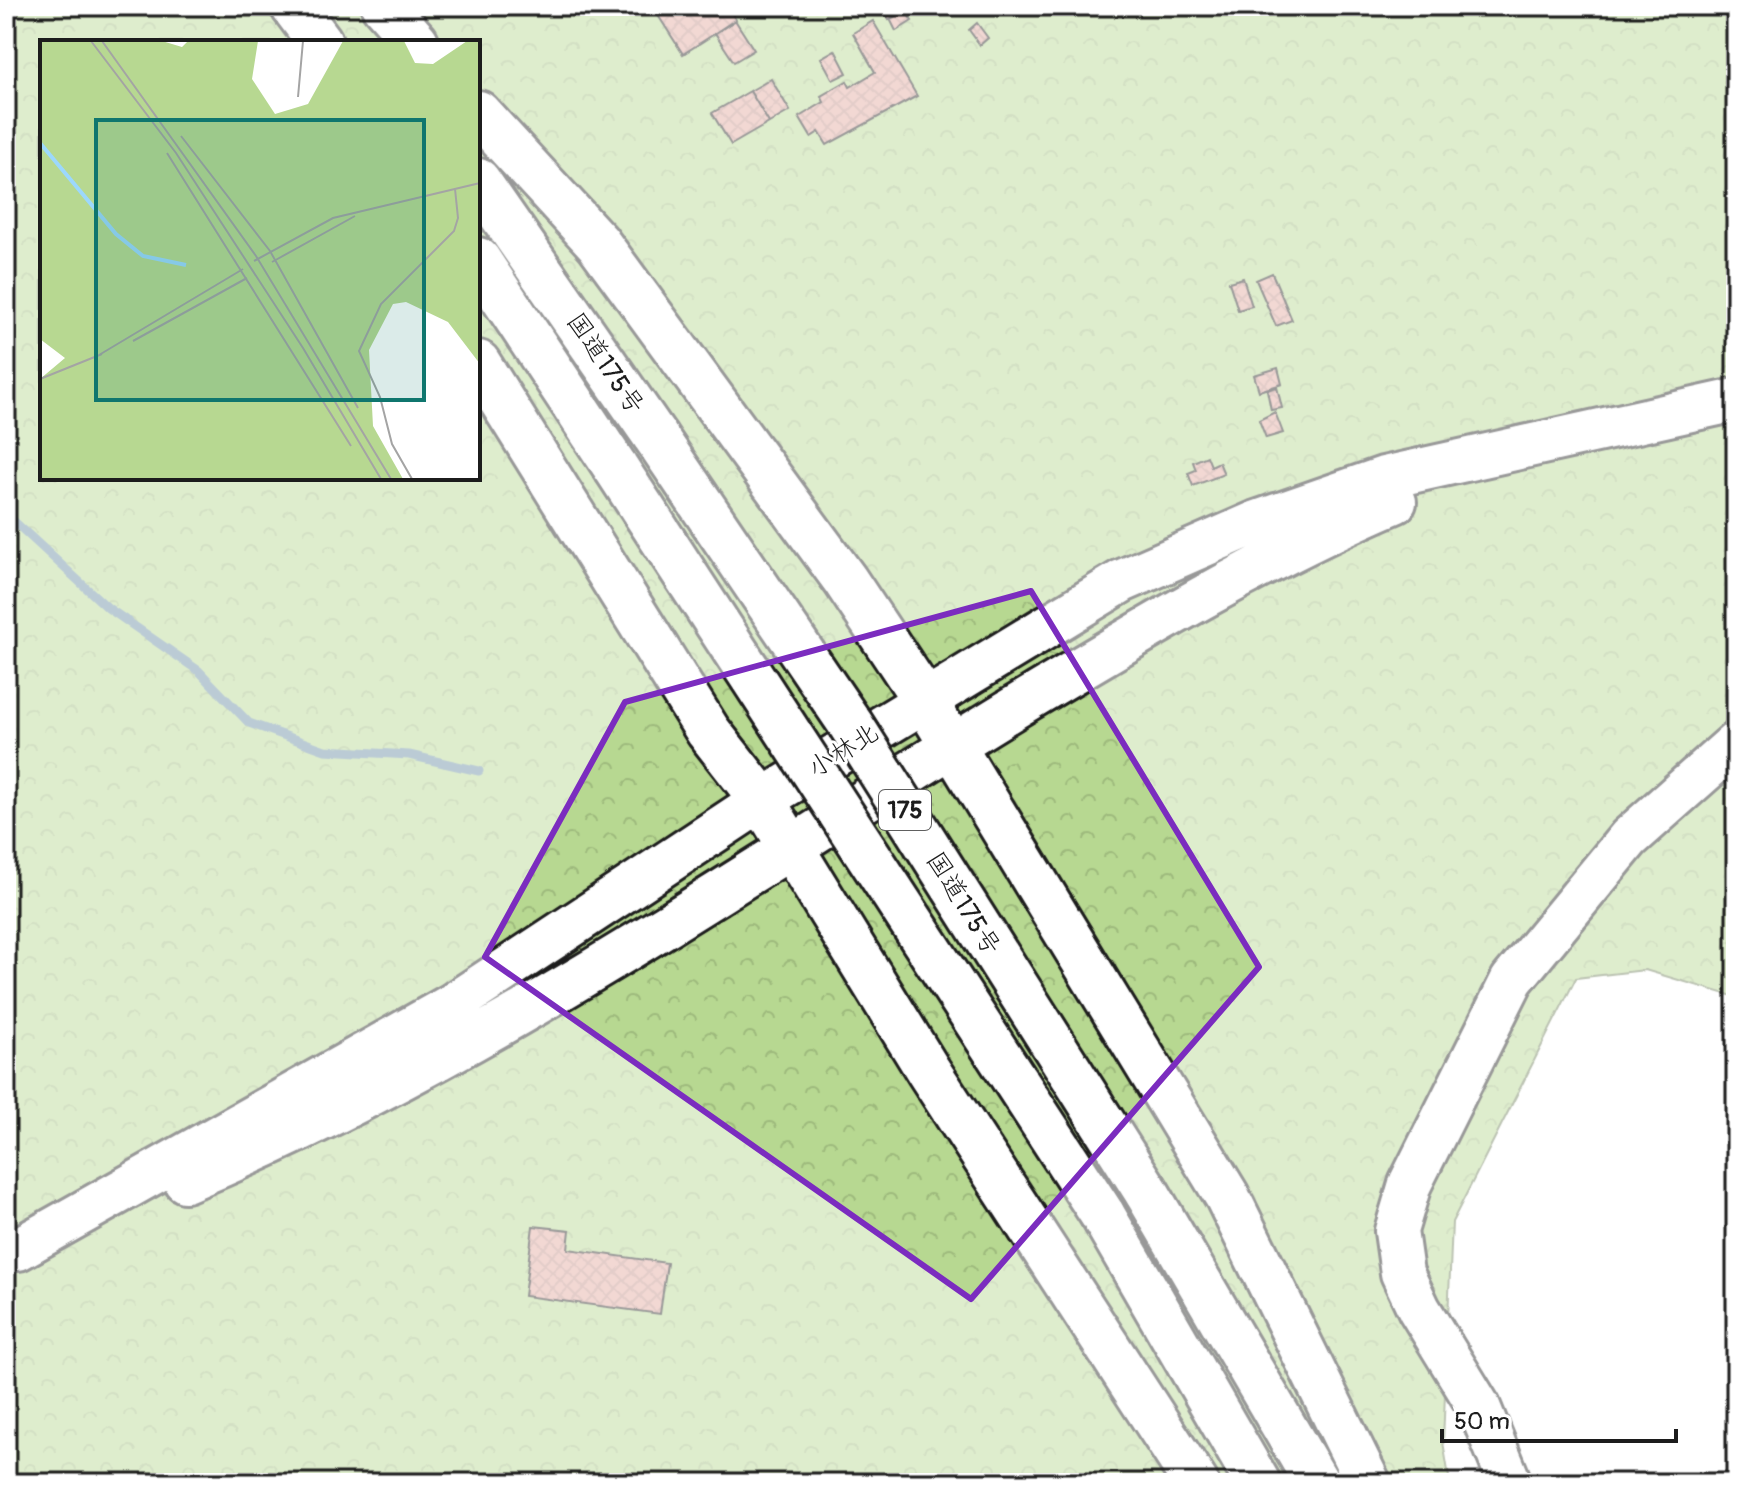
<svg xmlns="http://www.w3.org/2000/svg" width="1742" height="1489" font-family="Pangolin,'Klee One',sans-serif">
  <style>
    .forest { fill: url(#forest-crowns); stroke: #6a7a56; stroke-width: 2; fill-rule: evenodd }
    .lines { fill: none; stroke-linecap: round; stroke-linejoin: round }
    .stream { stroke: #698da3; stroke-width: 9 }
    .building { fill: url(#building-cross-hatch); stroke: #1c1c1c; stroke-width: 2 }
    .minor-casing { stroke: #1c1c1c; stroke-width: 48 }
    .highway-casing { stroke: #1c1c1c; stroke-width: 50 }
    .minor { stroke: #fff; stroke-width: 42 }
    .highway { stroke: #fff; stroke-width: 44 }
    .highway-bridge-casing { stroke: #1c1c1c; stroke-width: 50; stroke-linecap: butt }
    .highway-bridge { stroke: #fff; stroke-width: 44 }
    .marked { fill: none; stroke: #7b2cbf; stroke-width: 6; stroke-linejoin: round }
    .labels { text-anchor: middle; stroke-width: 6; stroke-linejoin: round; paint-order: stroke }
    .shield { fill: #fff; stroke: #606060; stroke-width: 2 }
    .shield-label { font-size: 24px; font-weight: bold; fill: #1c1c1c }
    .street-label { font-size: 26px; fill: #1c1c1c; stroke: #fff }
    .inset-river { fill: none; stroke: #9cd8fd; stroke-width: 4 }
    .inset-road { fill: none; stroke: #a4a4a4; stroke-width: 2 }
    .view { fill: #0f766e; fill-opacity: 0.15; stroke: #0f766e; stroke-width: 4 }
    .inset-edge { fill: none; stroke: #1c1c1c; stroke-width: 4 }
  </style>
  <defs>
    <pattern id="forest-crowns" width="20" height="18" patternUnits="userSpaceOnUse" patternTransform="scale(2)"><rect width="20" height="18" fill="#b7d891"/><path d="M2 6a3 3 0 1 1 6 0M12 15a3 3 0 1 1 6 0" fill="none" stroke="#9db97c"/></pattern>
    <pattern id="building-cross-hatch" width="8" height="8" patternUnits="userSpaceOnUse" patternTransform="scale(2)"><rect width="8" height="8" fill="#e2a89e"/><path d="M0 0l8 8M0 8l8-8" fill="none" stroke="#c19088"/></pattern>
  </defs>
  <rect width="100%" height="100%" fill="#fff"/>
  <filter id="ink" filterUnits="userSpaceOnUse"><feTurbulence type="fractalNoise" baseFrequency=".0125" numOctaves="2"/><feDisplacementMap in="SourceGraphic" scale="16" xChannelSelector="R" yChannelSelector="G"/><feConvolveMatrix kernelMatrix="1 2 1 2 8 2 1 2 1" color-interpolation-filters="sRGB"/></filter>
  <g filter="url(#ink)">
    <!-- forest -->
    <path class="forest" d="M6,6H1736V997L1645,970L1576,978L1452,1222L1443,1442L1450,1483H6ZM42,42H478V478H42Z"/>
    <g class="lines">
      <!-- stream -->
      <path class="stream" d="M6,514L108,608L199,671L249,723L325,750L409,755L479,771"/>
    </g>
    <!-- building -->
    <path class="building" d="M652,6H727L736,20L683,54Z
      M892,6H911L889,20L884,11Z
      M905,10L912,21L896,31L890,19Z
      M735,20L754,50L734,62L715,33Z
      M873,21L917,96L827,145L819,132L811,137L799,117L824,102L821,96L847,81L850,87L875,72L853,33Z
      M977,23L988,38L980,45L969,30Z
      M835,50L847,73L833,80L821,58Z
      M771,79L790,111L769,123L750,91Z
      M750,91L769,123L731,145L712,113Z
      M1272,273L1292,320L1276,326L1256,280Z
      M1243,278L1252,306L1238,310L1229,282Z
      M1278,368L1282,384L1259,391L1254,375Z
      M1277,387L1282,408L1271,410L1267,390Z
      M1275,412L1283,433L1266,438L1259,420Z
      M1207,456L1211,466L1219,462L1224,474L1193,486L1188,473L1196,470L1193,462Z
      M533,1226L570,1230L568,1249L667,1263L660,1314L524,1296Z"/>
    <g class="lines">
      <!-- minor casing -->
      <g class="minor-casing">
        <path id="minor" d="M185,1181C482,1059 753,866 1027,700C1147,628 1266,557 1395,502
          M18,1249L452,1005L762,800L1122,581L1257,522L1384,478L1736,400
          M1510,1483L1479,1407L1419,1309L1402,1273L1396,1231L1410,1184L1512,980L1629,838L1736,743"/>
      </g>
      <!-- highway casing -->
      <g class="highway-casing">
        <path id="highway" d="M293,6L320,42
          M384,6L416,42
          M478,113L598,243L845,580L924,699L1227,1196L1368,1483
          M478,181L655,436
          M478,260L616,468
          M478,363L708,731L762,800L929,1072L1196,1483
          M1146,1191L1317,1483
          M1102,1214L1258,1483"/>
      </g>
      <!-- minor -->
      <use href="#minor" class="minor"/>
      <!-- highway -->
      <use href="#highway" class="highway"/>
      <!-- highway-bridge casing -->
      <g class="highway-bridge-casing">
        <path id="highway-bridge" d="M655,436L851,725L1146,1191
          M616,468L1102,1214"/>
      </g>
      <!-- highway-bridge -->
      <use href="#highway-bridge" class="highway-bridge"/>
    </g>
  </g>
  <!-- marked area -->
  <path d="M0 0H1742V1489H0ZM1031,591L1259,967L971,1299L485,957L625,702Z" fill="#fff" fill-opacity=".55" fill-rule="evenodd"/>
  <path class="marked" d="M1031,591L1259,967L971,1299L485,957L625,702Z"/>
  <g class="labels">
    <!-- shield labels -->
    <rect class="shield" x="879" y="790" width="52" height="40" rx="6"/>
    <g class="shield-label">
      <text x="905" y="818">175</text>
    </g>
    <!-- street labels -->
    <g class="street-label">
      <text transform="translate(606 363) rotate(56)" y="9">国道175号</text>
      <text transform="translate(843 750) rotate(-32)" y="9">小林北</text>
      <text transform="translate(964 903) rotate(58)" y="9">国道175号</text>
    </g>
  </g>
  <!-- overview -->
  <g transform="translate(40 40)">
    <rect width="440" height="440" fill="#fff"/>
    <path d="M0,1H122L142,7L148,1H218L212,39L235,74L268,64L303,1H364L375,23L393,24L427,1H440V324L408,282L366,262L353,264L329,310L333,386L363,439H0V339L25,318L0,299Z" fill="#b7d891"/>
    <path class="inset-river" d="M0,103L76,194L103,216L146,225"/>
    <path class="inset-road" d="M51,1L136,113L263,308L341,439M62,1L216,216L351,439M258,57L263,1M141,96L230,211L318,368M127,113L311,406M214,221L293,178L440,143M232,222L315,176M93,301L207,238M59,315L203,229M0,339L62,314M372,439L352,404L340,357L319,311L341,264L414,191L418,178L415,149"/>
    <path class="view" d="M56,80H384V360H56Z"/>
    <rect width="440" height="440" class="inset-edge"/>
  </g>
  <!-- margin -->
  <rect width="1742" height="1489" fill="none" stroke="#fff" stroke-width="32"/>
  <rect x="16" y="16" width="1710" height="1457" fill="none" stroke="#1c1c1c" stroke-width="3" filter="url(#ink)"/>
  <!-- scale -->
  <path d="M1442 1429v12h234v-12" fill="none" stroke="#1c1c1c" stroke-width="4"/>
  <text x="1454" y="1429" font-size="24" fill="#1c1c1c" stroke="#ffffff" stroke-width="6" paint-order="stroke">50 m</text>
</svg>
